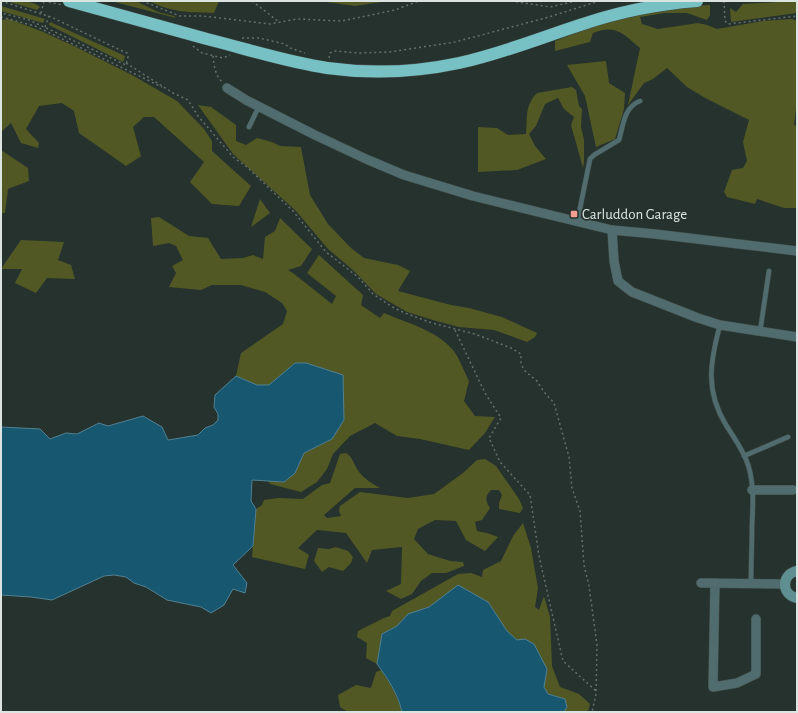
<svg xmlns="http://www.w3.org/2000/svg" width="798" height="713" font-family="'Alegreya Sans',sans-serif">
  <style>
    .green { fill: #525824 }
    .water { fill: #175770; stroke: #528192 }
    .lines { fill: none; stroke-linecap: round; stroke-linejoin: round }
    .lane-casing { stroke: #424e4a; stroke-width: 5.5 }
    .street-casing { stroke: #424e4a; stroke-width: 10 }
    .secondary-casing { stroke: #424e4a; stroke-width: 11 }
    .highway-casing { stroke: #424e4a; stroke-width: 13 }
    .path { stroke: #65706c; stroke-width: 1.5; stroke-dasharray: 2 3; stroke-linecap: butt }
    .lane { stroke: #506c6e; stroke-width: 4.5 }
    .street { stroke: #506c6e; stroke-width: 9 }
    .secondary { stroke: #608f91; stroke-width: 10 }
    .highway { stroke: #77c1c5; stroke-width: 12 }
    .poi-dot { fill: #f59d8f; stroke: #25322d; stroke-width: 1.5 }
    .labels { text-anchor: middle; stroke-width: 3.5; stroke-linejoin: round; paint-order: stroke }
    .poi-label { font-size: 15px; fill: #dce4e1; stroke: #25322d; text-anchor: start }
  </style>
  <rect width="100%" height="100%" fill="#25322d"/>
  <!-- green -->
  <path class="green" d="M6,1C16,1 33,0 40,7L37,10Z
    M111,1H136L158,12L174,16L176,18Z
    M149,1H219L214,13C189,12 173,13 149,1Z
    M319,1H388L355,6Z
    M797,1V13L731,22L730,8L736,12L743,4Z
    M710,5V15L707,20L687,13H664L640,17L642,24L658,29L698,23L707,25L717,29L763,21L792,19L797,21V108H796L794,125L797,126V208H784L757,199L755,204L727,197L724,192L732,170L743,168L747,161L743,142L749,120L707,99L687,87L667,68L653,79L644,83L628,105L640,48C623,34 616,24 593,33L590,42L555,51V41C593,26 633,11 673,7C686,6 698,6 710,5Z
    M1,6L45,19L43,23L1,11Z
    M9,19L41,31L74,46L132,75L177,101L204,129L212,141V151L251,186L239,206L212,204L190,182L204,162L154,117H144L133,127L141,156L126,166L79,133L74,111L62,103L39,106L26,129L39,143L38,148L21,143L11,123L2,131L1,130V20Z
    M50,22L123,55L125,57L123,62L49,25Z
    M606,61L609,83L625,93L624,109L615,139L596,147L585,96L567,65Z
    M572,87L576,90L579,106L582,109L581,127L584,140V162L583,168L571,125L574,117L564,109L558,98L545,104L536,126L529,134L535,146L546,159L517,170L478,172V127L497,128L508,135L526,134C528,117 524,107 537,93Z
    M198,105L211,107L236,125V141L246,145L257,138L272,142L280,146L301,147L310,195L328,224L351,248L364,258L398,265L410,271L398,291L451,305L469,308L502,317L537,333L535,337L527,342L494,330L459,327L433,320L407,312L376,294L354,271L328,249L296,211L233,154Z
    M1,150L28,168L29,181L8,189L5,213H1Z
    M260,199L270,213L251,227Z
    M159,217L189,236L208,238L221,259L243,258L253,255L263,259L265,237L275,231L280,218L312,249L301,266L288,270L293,273L332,304L336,296L307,273L319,255L363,295L361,305L380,318L384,313C407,323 436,330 453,350C460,359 464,371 469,381L464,401L475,416L495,417L485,433L469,450L420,439L397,436L375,423L350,436L333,454L327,469L317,482L301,492L270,484L268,481L284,482L295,473L304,453L332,439L295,363L269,385H257L236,376L241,353L283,324L287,311L282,303L265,292L241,285H212L201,290L169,287L176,273L172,266L183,260L176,246L169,243L153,246L151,218Z
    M21,240L64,242L58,260L71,265L75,279L47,278L36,293L15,283L22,269H1Z
    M346,453C353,457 354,465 359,472C365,479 372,484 380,488H355L324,515L327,518L341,516L339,511L340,506L360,492L408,498L434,494L463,473L477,460L485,459L496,466L519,499L523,508L520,513L499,509V503L502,495L499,490H491C485,497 485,500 490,508L482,520L475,522L477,531L487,533L498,537L485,551L466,540L456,521L435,520L418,529L414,539L428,554L450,561L463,562L464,566L446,573H432L421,581L412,594L401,599L386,591L401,584L402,547L372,550L367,563L346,533L317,530L298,548L309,555L305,569L252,557L256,509L262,505L264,500L278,498L303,499L322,485L330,483L340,454Z
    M523,523L531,548L538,588L535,607L539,610L544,596L550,617L552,666L560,687L579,694L590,704L588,712H564L567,707L565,699L548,694L544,687L547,669L507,631L488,602L442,599L429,607L408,614L397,626L382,634L377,664L366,658L367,643L357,637L358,631L384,618L390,616L392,611L458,574L471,573L482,577L483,570L501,561L513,536Z
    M336,547L348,551L353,557L351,563L343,571L329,567L322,572L314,561L318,548L329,549Z
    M381,670C390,683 398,697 402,712H348L340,707L338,695L356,685L371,688L376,672Z"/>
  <!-- water -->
  <path class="water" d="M295,363H306L343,375L344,420L332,439L304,453L295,473L284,482L252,480L251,501L256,509L253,546L233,565L247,583L245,593L233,589L224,605L211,613L201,607L167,600L146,587L134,583L126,577L114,575L104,576L52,600L31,597L1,595V427L40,429L50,439L66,433L77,434L99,423L108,426L143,416L162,427L168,440L198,435L205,428L213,425L218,420V414L214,407L215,395L236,376L257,385H269Z
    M458,585L488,602L507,631L517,640L525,639L534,644L547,669L544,687L548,694L565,699L567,707L564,712H402C398,694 388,679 377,664L382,634L397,626L408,614L429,607Z"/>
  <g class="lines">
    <!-- lane casing -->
    <g class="lane-casing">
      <path id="lane" d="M249,127L259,106
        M577,223L590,159L594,155L619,140C623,126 624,107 640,101
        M720,325C710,362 705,391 726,425C734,438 745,452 749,468C754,486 753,506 752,525C752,545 751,564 751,583
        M760,332L769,271
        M744,456L788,437"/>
    </g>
    <!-- street casing -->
    <g class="street-casing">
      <path id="street" d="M227,88L246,100L315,135L366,159L404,175L473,196L612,230L655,234L797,251
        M612,230L614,261L618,281L632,292L698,318L720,325L797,337
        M752,490H793
        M701,583L784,584
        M715,583L713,687L737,683L756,674V619"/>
    </g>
    <!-- secondary casing -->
    <g class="secondary-casing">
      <path id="secondary" d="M797,571C781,574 781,595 797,598"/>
    </g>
    <!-- highway casing -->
    <g class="highway-casing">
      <path id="highway" d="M69,1C115,14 161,26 207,39C247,49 286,62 327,68C370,74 417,72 459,63C501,54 540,38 580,25C618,12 657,4 697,1"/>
    </g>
    <!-- path -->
    <path class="path" d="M1,1L51,17L120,50L127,53L128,57L126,65L29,20L6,14L1,13
      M44,1L62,5
      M142,1L180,16H203L270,24L297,19L342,21L395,10L419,1
      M252,1L279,22
      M511,1L550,7L576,1
      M724,1L725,21L728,24L797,16
      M41,13L44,1
      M1,17L35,26L54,35L162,87
      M45,27L49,16
      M242,38H259L285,44L290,48L305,53
      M193,46L202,53L223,58L230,55
      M213,56C214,65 215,75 222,82
      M329,58L330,53L334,51L359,53L389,52L455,42L549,17L599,1
      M126,63L173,93L188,100L198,116L233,157L247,167L293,211L326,252L358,277L373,294L394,308L405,313L432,323L475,334L511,348L521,354V364L525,371L537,381L544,392L554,403L569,457L572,488L580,511L584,565L589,586L597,645L596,694L592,712
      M455,330L485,393L501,418L489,438L500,462L530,495L539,556L563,661L596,691"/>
    <!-- lane -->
    <use href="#lane" class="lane"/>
    <!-- street -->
    <use href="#street" class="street"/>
    <!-- secondary -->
    <use href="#secondary" class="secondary"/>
    <!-- highway -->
    <use href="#highway" class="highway"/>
  </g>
  <!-- markers -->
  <rect class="poi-dot" x="570" y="210" width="8" height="8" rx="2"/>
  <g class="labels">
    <!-- poi labels -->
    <g class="poi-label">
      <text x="582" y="219">Carluddon Garage</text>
    </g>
  </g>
  <!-- border -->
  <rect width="798" height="713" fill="none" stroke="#dce4e1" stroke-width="4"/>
</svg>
